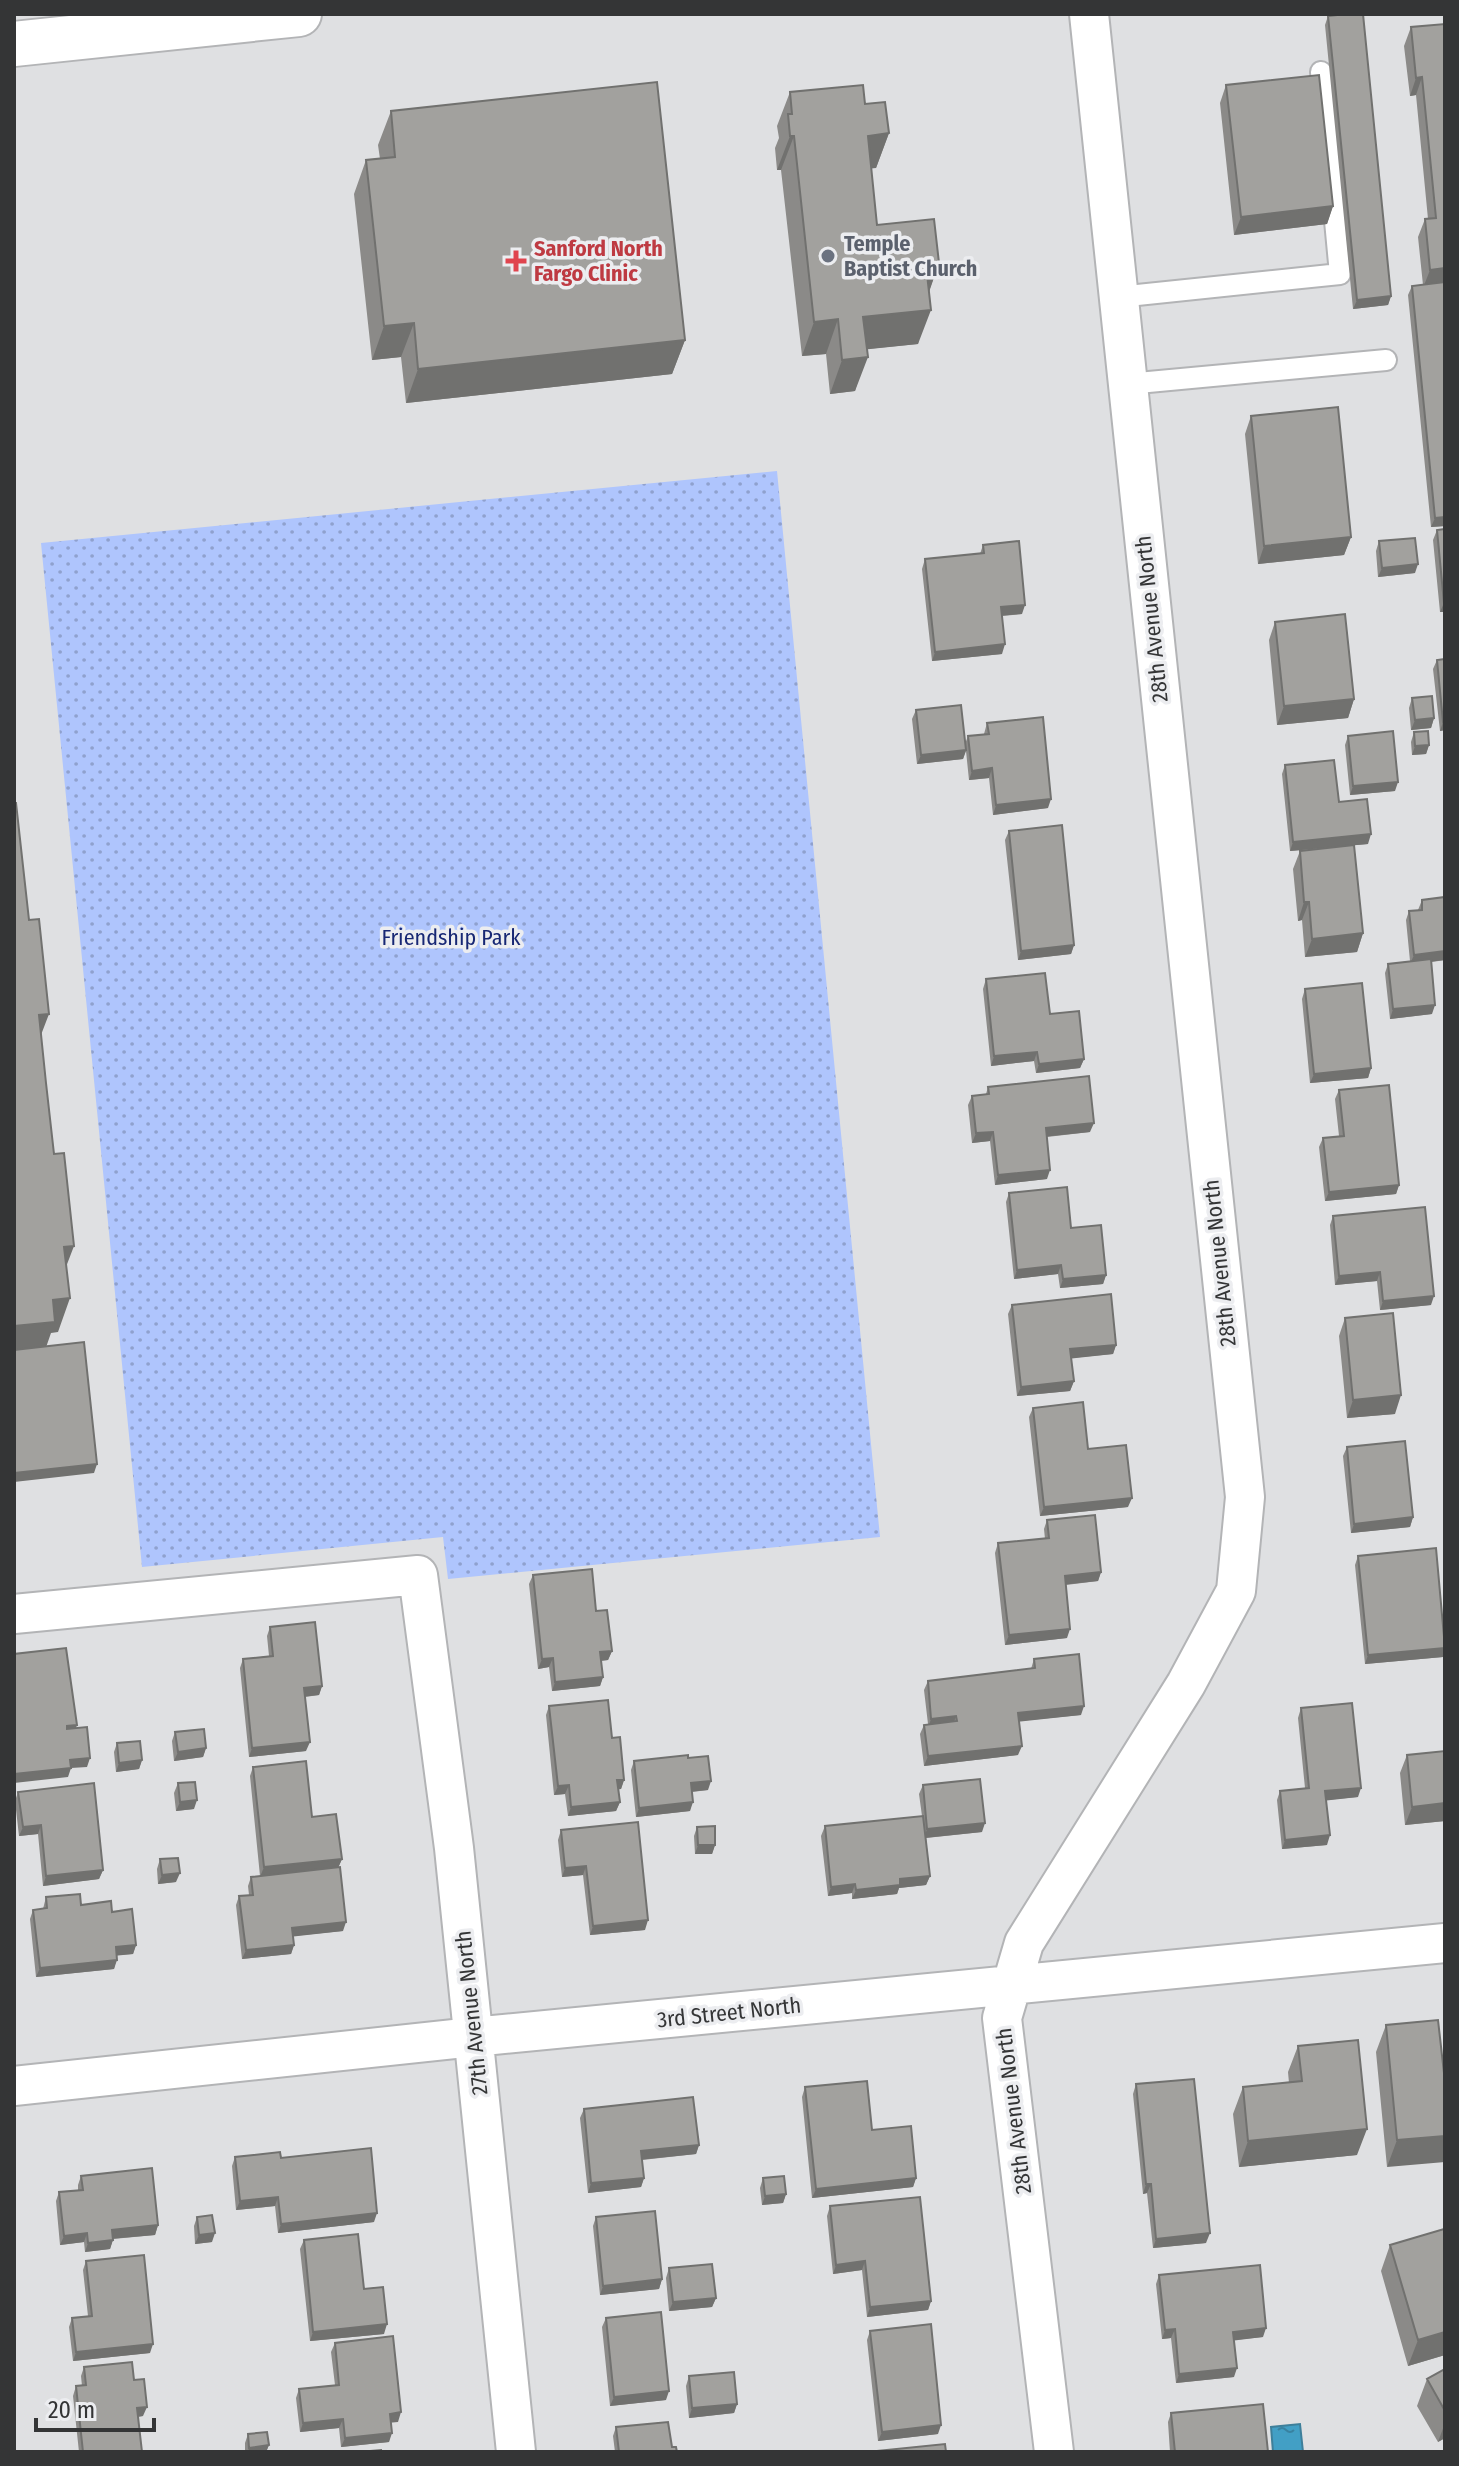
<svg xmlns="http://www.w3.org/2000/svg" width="1459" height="2466" font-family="'Fira Sans Condensed',sans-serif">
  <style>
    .park { fill: url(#park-dots) }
    .water { fill: url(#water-ripples); stroke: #3e7f9a; stroke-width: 2 }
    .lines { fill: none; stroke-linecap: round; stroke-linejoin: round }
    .service-casing { stroke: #b3b4b6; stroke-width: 24 }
    .minor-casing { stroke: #b3b4b6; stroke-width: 42 }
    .tertiary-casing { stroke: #b3b4b6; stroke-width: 48 }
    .service { stroke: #fff; stroke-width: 20 }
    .minor { stroke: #fff; stroke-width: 38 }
    .tertiary { stroke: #fff; stroke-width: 44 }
    .wall { fill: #8b8a88 }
    .shaded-wall { fill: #71716f }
    .building { fill: #a2a19e; stroke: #71716f; stroke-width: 2 }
    .worship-dot { fill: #6b7280; stroke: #ecedf0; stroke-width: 3 }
    .health-dot { fill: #e0444e; stroke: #ecedf0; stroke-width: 3 }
    .labels { text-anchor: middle; stroke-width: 7; stroke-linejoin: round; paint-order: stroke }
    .worship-label { font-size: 22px; font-weight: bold; fill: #5b616d; stroke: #ecedf0; text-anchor: start }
    .health-label { font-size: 22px; font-weight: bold; fill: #be3a42; stroke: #ecedf0; text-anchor: start }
    .street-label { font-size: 22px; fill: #343536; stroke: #ecedf0 }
    .park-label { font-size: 22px; fill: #172774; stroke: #ecedf0 }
  </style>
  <defs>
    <pattern id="park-dots" width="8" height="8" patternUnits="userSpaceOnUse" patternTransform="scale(2)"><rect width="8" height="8" fill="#afc5fd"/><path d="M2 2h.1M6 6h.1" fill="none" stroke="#8fa1ce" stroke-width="1.8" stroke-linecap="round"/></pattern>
    <pattern id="water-ripples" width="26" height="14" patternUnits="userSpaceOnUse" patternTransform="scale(2)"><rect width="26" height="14" fill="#429fc5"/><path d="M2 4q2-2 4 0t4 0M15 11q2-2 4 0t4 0" fill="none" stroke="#3882a1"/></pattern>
  </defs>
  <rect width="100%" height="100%" fill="#dfe0e2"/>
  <!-- park -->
  <path class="park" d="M777,471L880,1537L448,1579L443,1537L142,1567L41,543Z"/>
  <!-- water -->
  <path class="water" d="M1300,2424L1303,2452H1273L1271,2427Z"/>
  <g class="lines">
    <!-- service casing -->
    <g class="service-casing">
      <path id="service" d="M1118,297L1340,274L1321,72
        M1127,384L1386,360"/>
    </g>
    <!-- minor casing -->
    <g class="minor-casing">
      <path id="minor" d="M14,1614L418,1575L454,1848L516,2452
        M14,2086L473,2037L1445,1943
        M1054,2452L1002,2018L1024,1943L1186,1684L1236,1591L1245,1497L1089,14"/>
    </g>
    <!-- tertiary casing -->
    <g class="tertiary-casing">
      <path id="tertiary" d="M14,44L299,14"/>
    </g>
    <!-- service -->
    <use href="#service" class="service"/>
    <!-- minor -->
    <use href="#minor" class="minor"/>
    <!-- tertiary -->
    <use href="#tertiary" class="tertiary"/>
  </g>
  <!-- wall -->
  <path class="wall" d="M1328,16L1391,296L1388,305L1353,309L1325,25Z
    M1445,24V526L1431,527L1408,295L1412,286L1423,285L1418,237L1425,219H1428L1416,95L1410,96L1404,46L1411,27Z
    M1226,85L1333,206L1327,224L1234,235L1220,103Z
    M790,92L865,104L889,133L876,168H871L877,225L939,263L929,291L918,344L867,349L855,391L830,394L826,354L802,356L781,170H777L775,148L779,138L777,126Z
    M391,111L685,340L672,374L406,403L401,357L372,360L354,194L366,160L380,159L378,145Z
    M1251,416L1351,537L1344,555L1258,564L1245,434Z
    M1437,530L1445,612H1440L1433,540Z
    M1379,541L1415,573L1378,577L1376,551Z
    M983,545L1022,614L1002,616V654L932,661L922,569L925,559L980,554Z
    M1275,622L1354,699L1348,718L1277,725L1269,640Z
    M1445,659V730L1440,731L1433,669L1437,660Z
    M1412,698L1434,718L1431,728L1411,730L1409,708Z
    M916,710L965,744L968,736L984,734L987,723L1048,808L993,815L989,778L969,780L966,751L963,759L917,764L912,719Z
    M1414,732L1429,745L1426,754L1412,755L1411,742Z
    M1348,736L1395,791L1350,795L1345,745Z
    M1285,765L1339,802L1368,844L1290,851L1282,774Z
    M1009,831L1074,945L1071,954L1018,960L1005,840Z
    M1300,851L1363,933L1357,952L1305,957L1302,920L1298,921L1293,869Z
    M1445,897V960L1432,962V1014L1390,1019L1385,973L1388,964L1410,961L1406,920L1409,911L1418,910L1422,900Z
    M986,979L1050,1014L1084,1059L1080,1068L1036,1073L1034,1061L991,1066L983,989Z
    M1305,989L1371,1068L1368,1078L1310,1083L1302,999Z
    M988,1087L1090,1132L1047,1137V1179L995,1185L990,1141L972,1143L968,1105L972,1096L986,1094Z
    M1339,1090L1399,1185L1396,1194L1325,1201L1319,1147L1323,1138L1339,1136L1335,1099Z
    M1009,1193L1071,1228L1106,1275L1103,1284L1060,1288L1058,1274L1014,1279L1006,1202Z
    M1333,1216L1431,1305L1380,1310L1377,1281L1335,1285L1330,1225Z
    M1012,1305L1116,1345L1113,1354L1071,1358L1074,1381L1070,1391L1017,1396L1008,1314Z
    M1345,1318L1395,1414L1347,1418L1339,1336Z
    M1033,1408L1088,1449L1128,1507L1040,1516L1029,1417Z
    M1347,1447L1413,1517L1410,1527L1351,1533L1343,1456Z
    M1047,1520L1101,1572L1098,1581L1066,1585L1067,1638L1005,1645L995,1553L998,1543L1045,1539L1044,1529Z
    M1358,1556L1445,1638V1650L1443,1657L1365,1664L1355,1565Z
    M533,1575L596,1611L612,1651L608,1660L601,1661L603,1677L600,1686L552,1691L549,1667L538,1669L529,1584Z
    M270,1627L322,1686L319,1695L305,1697L306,1751L249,1757L240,1668L243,1659L269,1656L267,1636Z
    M1034,1659L1081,1715L1019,1721L1018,1755L924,1766L920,1734L924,1725L928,1724L924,1690L928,1681L1031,1669Z
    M549,1706L612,1738L624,1780L621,1789H618L620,1802L616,1811L568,1816L565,1794L554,1795L546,1715Z
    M1301,1708L1358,1797L1326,1800L1327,1845L1282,1849L1277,1800L1280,1791L1305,1788L1298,1718Z
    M175,1732L206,1748L203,1757L174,1761L172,1741Z
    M117,1743L142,1760L139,1769L116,1772L114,1752Z
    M1445,1751V1821L1405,1825L1400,1773L1407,1755Z
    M688,1758L708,1790L692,1792L690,1811L636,1817L631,1770L634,1761Z
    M253,1767L342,1859L338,1868L343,1931L293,1936L294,1945L291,1954L242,1959L236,1905L239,1896L249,1895L248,1886L251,1877L260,1876L250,1776Z
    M178,1783L194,1809L176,1811L174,1793Z
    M923,1785L982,1832L926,1838L930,1876L926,1885L899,1888L897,1894L852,1899V1893L828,1896L821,1836L825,1826L922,1816L919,1794Z
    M18,1792L103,1870L99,1879L43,1886L38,1834L19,1836L15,1801Z
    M697,1827L715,1845L712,1854H695L694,1836Z
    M561,1830L645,1930L590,1935L583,1875L562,1877L558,1840Z
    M160,1859L176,1882L158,1884L157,1869Z
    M46,1897L112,1912L136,1945L133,1954L117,1955L114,1969L36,1977L30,1919L33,1910L43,1909Z
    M1386,2025L1444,2073L1387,2167L1376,2052Z
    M1298,2046L1357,2155L1239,2167L1233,2114L1243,2087L1289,2083L1288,2072Z
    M1136,2084L1206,2243L1153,2248L1147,2193L1143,2194L1133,2094Z
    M805,2087L872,2130L916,2178L913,2187L812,2198L802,2097Z
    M584,2109L699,2145L696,2154L642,2160L644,2178L641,2187L588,2193L580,2118Z
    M235,2157L281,2158L374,2222L278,2233L275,2206L236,2210L232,2166Z
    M81,2176L158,2225L155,2235L113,2239L110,2249L85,2252L84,2242L60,2245L56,2201L59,2192L78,2190V2185Z
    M763,2178L786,2194L783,2203L762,2205L760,2188Z
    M830,2206L931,2301L928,2310L867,2317L862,2270L833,2274L827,2216Z
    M197,2217L212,2242L195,2244L194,2226Z
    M596,2217L662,2279L659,2289L600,2295L593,2226Z
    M1445,2234V2355L1408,2366L1381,2271L1390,2245Z
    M304,2240L364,2289L384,2334L310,2341L300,2249Z
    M86,2261L150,2353L73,2361L69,2327L72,2318L88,2316L83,2270Z
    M669,2268L716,2298L712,2307L669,2311L666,2278Z
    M1159,2275L1263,2337L1234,2340V2377L1176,2383L1171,2338L1162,2339L1156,2284Z
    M606,2318L666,2400L610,2406L602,2327Z
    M870,2331L938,2434L878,2441L867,2340Z
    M335,2343L398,2422H391L389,2442L341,2447L339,2428L300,2432L296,2398L299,2389L335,2385L331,2352Z
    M84,2367L134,2380L143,2416L138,2417L142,2452H79L73,2396L76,2386H82L81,2376Z
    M1445,2369V2438L1438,2442L1417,2406L1427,2379Z
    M689,2376L737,2404L734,2413L689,2418L686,2386Z
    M1171,2413L1268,2452H1170L1168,2422Z
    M616,2427L672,2447L677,2452H615L613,2436Z
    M248,2434L269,2445L266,2452H245V2443Z"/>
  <!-- shaded-wall -->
  <path class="shaded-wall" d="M1422,77L1416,95L1410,96L1416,78Z
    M889,133L876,168L855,170L868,136Z
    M790,136H794L781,170H777Z
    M1333,206L1327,224L1234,235L1241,217Z
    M939,263L927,298L926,265Z
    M1445,268V286L1423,288L1430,270Z
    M1391,296L1388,305L1353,309L1357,300Z
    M931,310L918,344L851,351L863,317Z
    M838,319L826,354L802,356L814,322Z
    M414,323L401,357L372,360L384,326Z
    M685,340L672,374L406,403L418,369Z
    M868,357L855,391L830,394L842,360Z
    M1445,517V526L1431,527L1435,518Z
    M1351,537L1344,555L1258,564L1264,546Z
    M1418,564L1415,573L1378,577L1382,568Z
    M1444,603H1445V612H1440Z
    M1025,605L1022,614L998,616L1001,607Z
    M1005,644L1002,654L932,661L935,652Z
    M1354,699L1348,718L1277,725L1284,706Z
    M1434,718L1431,728L1411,730L1415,720Z
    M1445,721V730L1440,731L1443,722Z
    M1429,745L1426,754L1412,755L1415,746Z
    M966,750L963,759L917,764L921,755Z
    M992,768L989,778L969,780L972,771Z
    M1398,782L1395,791L1350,795L1353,786Z
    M1051,799L1048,808L993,815L996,805Z
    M1371,834L1368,844L1290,851L1293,842Z
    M1304,902H1309L1302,920L1298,921Z
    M1363,933L1357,952L1305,957L1312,939Z
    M1074,945L1071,954L1018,960L1021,951Z
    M1445,951V960L1410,964L1414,955Z
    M1435,1005L1432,1014L1390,1019L1393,1009Z
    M49,1014L36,1048L39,1015Z
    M1037,1052L1034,1061L991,1066L994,1056Z
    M1084,1059L1080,1068L1036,1073L1039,1064Z
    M1371,1068L1368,1078L1310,1083L1314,1074Z
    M1094,1123L1090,1132L1042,1137L1046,1128Z
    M993,1132L990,1141L972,1143L976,1133Z
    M1050,1170L1047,1179L995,1185L998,1175Z
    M1399,1185L1396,1194L1325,1201L1329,1192Z
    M74,1246L61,1280L64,1247Z
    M1061,1265L1058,1274L1014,1279L1017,1270Z
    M1380,1272L1377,1281L1335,1285L1339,1276Z
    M1106,1275L1103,1284L1060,1288L1063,1279Z
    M1434,1296L1431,1305L1380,1310L1383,1301Z
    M70,1298L58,1332L51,1333L43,1356L14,1359V1326L53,1300Z
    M1116,1345L1113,1354L1067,1359L1070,1349Z
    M1074,1381L1070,1391L1017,1396L1021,1387Z
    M1401,1395L1395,1414L1347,1418L1353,1400Z
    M97,1464L94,1473L14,1482V1473Z
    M1132,1498L1128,1507L1040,1516L1044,1507Z
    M1413,1517L1410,1527L1351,1533L1354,1524Z
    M1101,1572L1098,1581L1061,1585L1065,1576Z
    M1070,1629L1067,1638L1005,1645L1009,1635Z
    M1445,1648L1443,1657L1365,1664L1368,1655Z
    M612,1651L608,1660L597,1661L600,1652Z
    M553,1658L549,1667L538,1669L542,1659Z
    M603,1677L600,1686L552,1691L555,1682Z
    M322,1686L319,1695L301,1697L304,1688Z
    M1084,1706L1081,1715L1015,1722L1018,1713Z
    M956,1716L953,1725L928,1728L931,1719Z
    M77,1725L74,1734L63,1735L67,1726Z
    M310,1742L306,1751L249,1757L252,1748Z
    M1022,1746L1018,1755L924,1766L928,1756Z
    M206,1748L203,1757L174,1761L178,1752Z
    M90,1758L87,1767L71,1768L68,1777L14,1783V1774L70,1760Z
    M142,1760L139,1769L116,1772L119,1763Z
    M617,1780H624L621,1789L614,1790Z
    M711,1781L708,1790L688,1792L691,1783Z
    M569,1785L565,1794L554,1795L558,1786Z
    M1361,1788L1358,1797L1322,1801L1325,1791Z
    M197,1800L194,1809L176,1811L180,1802Z
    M620,1802L616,1811L568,1816L571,1807Z
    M693,1802L690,1811L636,1817L639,1808Z
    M1445,1803V1821L1405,1825L1412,1807Z
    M985,1823L982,1832L924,1838L927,1829Z
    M41,1825L38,1834L19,1836L23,1827Z
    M1330,1835L1327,1845L1282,1849L1285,1840Z
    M698,1845H715L712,1854H695Z
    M342,1859L338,1868L260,1877L264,1867Z
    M586,1866L583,1875L562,1877L565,1868Z
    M103,1870L99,1879L43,1886L46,1876Z
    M180,1873L176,1882L158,1884L162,1875Z
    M930,1876L926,1885L899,1888L897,1894L852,1899L856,1890L900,1879Z
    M855,1884L852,1893L828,1896L831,1887Z
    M648,1920L645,1930L590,1935L593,1926Z
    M346,1922L343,1931L289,1937L292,1928Z
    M136,1945L133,1954L113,1956L116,1947Z
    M294,1945L291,1954L242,1959L246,1950Z
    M117,1960L114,1969L36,1977L40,1968Z
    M1367,2129L1357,2155L1239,2167L1248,2141Z
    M1445,2136V2162L1387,2167L1397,2140Z
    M699,2145L696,2154L638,2160L641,2151Z
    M644,2178L641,2187L588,2193L591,2183Z
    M916,2178L913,2187L812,2198L816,2189Z
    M1146,2184H1151L1147,2193L1143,2194Z
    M786,2194L783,2203L762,2205L765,2196Z
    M278,2197L275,2206L236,2210L240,2201Z
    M377,2213L374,2222L278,2233L281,2224Z
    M158,2225L155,2235L109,2239L112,2230Z
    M87,2233L84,2242L60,2245L64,2236Z
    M215,2233L212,2242L195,2244L199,2235Z
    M1210,2233L1206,2243L1153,2248L1156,2239Z
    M113,2240L110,2249L85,2252L88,2243Z
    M865,2261L862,2270L833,2274L836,2265Z
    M662,2279L659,2289L600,2295L603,2286Z
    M716,2298L712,2307L669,2311L673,2302Z
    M931,2301L928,2310L867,2317L870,2307Z
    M387,2324L384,2334L310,2341L313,2332Z
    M1266,2328L1263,2337L1230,2341L1233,2332Z
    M1175,2329L1171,2338L1162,2339L1165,2330Z
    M1445,2332V2355L1408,2366L1418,2340Z
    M153,2344L150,2353L73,2361L76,2352Z
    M1237,2368L1234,2377L1176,2383L1179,2374Z
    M669,2391L666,2400L610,2406L614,2397Z
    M737,2404L734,2413L689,2418L692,2408Z
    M147,2407L143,2416L134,2417L137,2408Z
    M401,2412L398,2422L387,2423L390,2414Z
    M343,2419L339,2428L300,2432L303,2423Z
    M1445,2423V2438L1438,2442Z
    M941,2425L938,2434L878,2441L882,2432Z
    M392,2433L389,2442L341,2447L345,2438Z
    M269,2445L266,2452H248L249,2448Z"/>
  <!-- building -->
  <path class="building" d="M1347,14H1363L1391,296L1357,300L1328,16Z
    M1445,24V268L1430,270L1425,219L1436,218L1422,77L1416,78L1411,27Z
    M1319,75L1333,206L1241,217L1226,85Z
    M657,82L685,340L418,369L414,323L384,326L366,160L395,157L391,111Z
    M863,85L865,104L885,102L889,133L868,136L877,225L934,219L939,263L926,265L931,310L863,317L868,357L842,360L838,319L814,322L794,136H790L788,114H792L790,92Z
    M1445,282V517L1435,518L1412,286Z
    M1338,407L1351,537L1264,546L1251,416Z
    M1445,529V603H1444L1437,530Z
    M1415,538L1418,564L1382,568L1379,541Z
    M1019,541L1025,605L1001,607L1005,644L935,652L925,559L984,553L983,545Z
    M1345,614L1354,699L1284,706L1275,622Z
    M1445,659V721L1443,722L1437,660Z
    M1432,696L1434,718L1415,720L1412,698Z
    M961,705L966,750L921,755L916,710Z
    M1043,717L1051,799L996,805L992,768L972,771L968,736L989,734L987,723Z
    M1393,731L1398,782L1353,786L1348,736Z
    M1428,731L1429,745L1415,746L1414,732Z
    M1334,760L1339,802L1367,799L1371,834L1293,842L1285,765Z
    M14,803H16L29,920L39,919L49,1014L39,1015L46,1083L54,1154L64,1153L74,1246L64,1247L70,1298L53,1300L55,1322L14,1326Z
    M1062,825L1074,945L1021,951L1009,831Z
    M1354,845L1363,933L1312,939L1309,902H1304L1300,851Z
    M1445,897V951L1414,955L1409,911L1422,910V900Z
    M1431,959L1435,1005L1393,1009L1388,964Z
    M1045,973L1050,1014L1079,1011L1084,1059L1039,1064L1037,1052L994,1056L986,979Z
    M1362,983L1371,1068L1314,1074L1305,989Z
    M1089,1076L1094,1123L1046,1128L1050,1170L998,1175L993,1132L976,1133L972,1096L989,1094L988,1087Z
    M1389,1085L1399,1185L1329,1192L1323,1138L1344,1136L1339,1090Z
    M1067,1187L1071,1228L1101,1225L1106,1275L1063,1279L1061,1265L1017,1270L1009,1193Z
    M1425,1207L1434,1296L1383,1301L1380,1272L1339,1276L1333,1216Z
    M1111,1294L1116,1345L1070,1349L1074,1381L1021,1387L1012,1305Z
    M1393,1313L1401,1395L1353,1400L1345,1318Z
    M84,1342L97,1464L14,1473V1350Z
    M1083,1402L1088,1449L1126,1445L1132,1498L1044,1507L1033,1408Z
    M1405,1441L1413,1517L1354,1524L1347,1447Z
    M1095,1515L1101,1572L1065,1576L1070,1629L1009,1635L998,1543L1049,1538L1047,1520Z
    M1436,1548L1445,1648L1368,1655L1358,1556Z
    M592,1569L596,1611L607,1610L612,1651L600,1652L603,1677L555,1682L553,1658L542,1659L533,1575Z
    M315,1622L322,1686L304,1688L310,1742L252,1748L243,1659L273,1656L270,1627Z
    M66,1648L77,1725L67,1726V1729L87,1727L90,1758L70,1760L71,1768L14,1774V1654Z
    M1079,1654L1084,1706L1018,1713L1022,1746L928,1756L924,1725L957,1721L956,1716L931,1719L928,1681L1035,1668L1034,1659Z
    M608,1700L612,1738L620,1737L624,1780H617L620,1802L571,1807L569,1785L558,1786L549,1706Z
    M1352,1703L1361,1788L1325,1791L1330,1835L1285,1840L1280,1791L1309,1788L1301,1708Z
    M204,1729L206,1748L178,1752L175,1732Z
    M140,1741L142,1760L119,1763L117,1743Z
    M1445,1751V1803L1412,1807L1407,1755Z
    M688,1755V1758L708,1756L711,1781L691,1783L693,1802L639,1808L634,1761Z
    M306,1761L312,1817L336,1814L342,1859L264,1867L253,1767Z
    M980,1779L985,1823L927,1829L923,1785Z
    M195,1782L197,1800L180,1802L178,1783Z
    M94,1783L103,1870L46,1876L41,1825L23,1827L18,1792Z
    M923,1816L930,1876L900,1879V1885L856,1890L855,1884L831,1887L825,1826Z
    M638,1822L648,1920L593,1926L586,1866L565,1868L561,1830Z
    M715,1826V1845H698L697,1827Z
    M178,1858L180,1873L162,1875L160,1859Z
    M340,1867L346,1922L292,1928L294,1945L246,1950L239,1896L253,1895L251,1877Z
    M80,1894L81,1905L111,1901L112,1912L132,1909L136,1945L116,1947L117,1960L40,1968L33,1910L47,1908L46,1897Z
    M1438,2020L1444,2073H1445V2136L1397,2140L1386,2025Z
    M1358,2040L1367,2129L1248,2141L1243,2087L1302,2081L1298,2046Z
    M1194,2079L1210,2233L1156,2239L1151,2184H1146L1136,2084Z
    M867,2081L872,2130L911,2126L916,2178L816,2189L805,2087Z
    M693,2097L699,2145L641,2151L644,2178L591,2183L584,2109Z
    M371,2148L377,2213L281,2224L278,2197L240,2201L235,2157L280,2152L281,2158Z
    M152,2168L158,2225L112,2230L113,2240L88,2243L87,2233L64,2236L59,2192L83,2190L81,2176Z
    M784,2176L786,2194L765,2196L763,2178Z
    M920,2197L931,2301L870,2307L865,2261L836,2265L830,2206Z
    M655,2211L662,2279L603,2286L596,2217Z
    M212,2215L215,2233L199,2235L197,2217Z
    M1444,2229L1445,2234V2332L1418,2340L1390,2245Z
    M358,2234L364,2289L383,2287L387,2324L313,2332L304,2240Z
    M144,2255L153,2344L76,2352L72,2318L92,2316L86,2261Z
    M712,2264L716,2298L673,2302L669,2268Z
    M1260,2265L1266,2328L1233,2332L1237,2368L1179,2374L1175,2329L1165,2330L1159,2275Z
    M661,2312L669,2391L614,2397L606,2318Z
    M931,2324L941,2425L882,2432L870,2331Z
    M393,2336L401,2412L390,2414L392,2433L345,2438L343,2419L303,2423L299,2389L339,2385L335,2343Z
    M132,2362L134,2380L144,2379L147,2407L137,2408L142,2452H83L76,2386L86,2385L84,2367Z
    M1445,2369V2411L1427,2379Z
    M734,2372L737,2404L692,2408L689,2376Z
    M1263,2404L1268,2452H1175L1171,2413Z
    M668,2422L672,2447H676L677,2452H619L616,2427Z
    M267,2432L269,2445L249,2448L248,2434Z
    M945,2444L946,2452H867Z
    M381,2450V2452H358Z"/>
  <!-- markers -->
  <circle class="worship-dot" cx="828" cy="256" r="8"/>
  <path class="health-dot" d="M512 249h8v8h8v8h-8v8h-8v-8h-8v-8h8z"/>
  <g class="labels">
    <!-- worship labels -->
    <g class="worship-label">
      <text x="844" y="251">Temple<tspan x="844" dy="25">Baptist Church</tspan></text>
    </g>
    <!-- health labels -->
    <g class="health-label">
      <text x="534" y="256">Sanford North<tspan x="534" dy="25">Fargo Clinic</tspan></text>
    </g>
    <!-- street labels -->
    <g class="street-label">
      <text transform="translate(1151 619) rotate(-96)" y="8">28th Avenue North</text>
      <text transform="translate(1219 1263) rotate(-96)" y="8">28th Avenue North</text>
      <text transform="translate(729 2012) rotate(-6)" y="8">3rd Street North</text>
      <text transform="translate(471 2013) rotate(-96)" y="8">27th Avenue North</text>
      <text transform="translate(1013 2111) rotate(-97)" y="8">28th Avenue North</text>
    </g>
    <!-- park labels -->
    <g class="park-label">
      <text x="451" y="945">Friendship Park</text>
    </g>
  </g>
  <!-- border -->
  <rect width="1459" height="2466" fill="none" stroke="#343536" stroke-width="32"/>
  <!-- scale -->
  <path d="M36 2418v12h118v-12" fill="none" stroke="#343536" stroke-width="4"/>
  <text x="48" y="2418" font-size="24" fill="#343536" stroke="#ecedf0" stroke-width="6" paint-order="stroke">20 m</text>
</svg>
